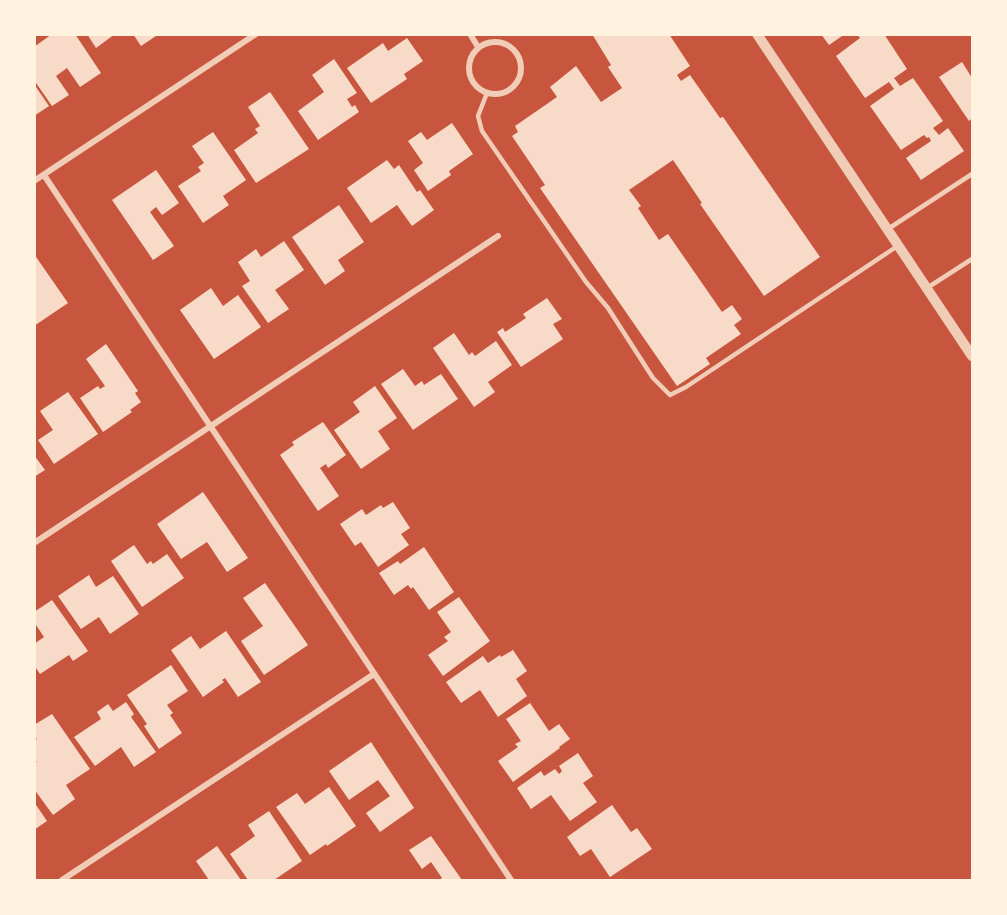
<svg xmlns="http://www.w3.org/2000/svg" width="1007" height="915" font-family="Figtree,sans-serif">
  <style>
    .building { fill: #f7dbc8 }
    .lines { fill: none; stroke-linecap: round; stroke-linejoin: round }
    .service { stroke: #f1ccb7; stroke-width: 4.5 }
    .minor { stroke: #f1ccb7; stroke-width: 6 }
    .tertiary { stroke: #f1ccb7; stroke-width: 10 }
  </style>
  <rect width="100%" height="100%" fill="#c8553d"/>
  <!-- building -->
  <path class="building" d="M52,34H75L101,73L80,87L67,68L56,76L69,95L52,106L34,80V47Z
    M87,34H115L96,48Z
    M133,34H159L141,46Z
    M592,34H669L690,66L677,75L681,81L690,75L720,118L723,117L820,257L764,296L700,204L702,203L673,160L629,190L641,206L638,208L659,240L668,234L722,312L732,305L742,319L734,325L741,334L706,358L710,364L677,386L540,188L545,185L512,136L518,132L515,126L557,97L550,87L576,66L601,102L622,88L608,67L611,65Z
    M821,34H845L829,45Z
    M857,34H884L907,69L894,78L900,86L913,78L943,121L933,128L939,135L948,128L964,151L921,180L906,158L931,141L929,137L927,138L924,135L901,150L870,106L894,89L889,82L865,98L836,56L860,38Z
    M407,38L423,61L404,74L407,79L371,103L347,68L383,43L388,51Z
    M334,59L357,93L347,99L352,107L355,105L359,112L318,140L298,111L324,92L312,75Z
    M962,62L972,78V118L969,121L939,77Z
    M34,84L49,106L34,116Z
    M270,92L309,149L256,183L234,150L258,133L255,129L260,126L248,107Z
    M452,123L473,154L449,171L451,175L428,191L414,170L423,163L408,141L421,132L427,140Z
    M213,132L246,180L223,196L229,205L203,223L178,186L201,171L198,167L204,163L192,146Z
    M387,160L394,169L399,165L417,192L420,190L434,210L412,226L397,205L371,223L347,188Z
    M156,170L179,203L162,215L156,207L150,212L174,246L153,260L112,200Z
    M339,205L364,242L338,260L345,271L325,285L292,237Z
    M284,241L304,270L275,290L289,309L268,323L242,286L250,281L238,262L256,249L261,257Z
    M34,254L68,303L34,326Z
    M211,288L223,306L238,295L261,327L214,359L180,310Z
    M547,298L562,319L553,324L563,339L521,367L497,332L503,328L505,332L526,318L523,314Z
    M454,333L469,355L472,352L475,356L496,341L512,365L488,382L495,392L474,407L433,348Z
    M106,344L138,391L135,393L141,402L130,410L132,412L103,432L80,398L98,386L100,389L105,386L86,359Z
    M403,369L415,386L422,381L424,385L441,374L458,399L413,430L381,384Z
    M375,386L397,418L378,431L390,449L361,469L334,430L360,412L353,402Z
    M68,392L98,434L54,464L38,440L53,430L40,411Z
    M323,422L346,455L328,468L326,464L320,468L339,496L318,511L280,455L294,445L292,442Z
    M34,455L45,470L34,477Z
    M203,492L248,558L227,572L207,542L181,559L157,524Z
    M393,502L410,528L401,534L409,545L378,567L361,542L355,546L340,524L362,509L366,515L381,505L383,508Z
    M134,545L147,564L151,561L153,564L167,554L184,578L142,607L111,561Z
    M424,547L454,592L429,610L413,587L411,589L408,585L394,595L379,573L398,561L400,564Z
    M89,575L96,587L113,576L139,614L110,634L99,617L81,629L58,596Z
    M265,583L308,645L264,675L241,641L263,626L243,598Z
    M459,597L490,641L443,676L428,655L448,641L444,637L451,632L437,612Z
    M52,600L88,651L73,661L69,655L40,674L34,665V644L44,637L34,622V612Z
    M226,631L261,682L238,697L225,678L222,680L224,682L203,697L171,650L191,636L200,649Z
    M513,650L527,671L516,679L527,696L498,717L480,690L461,703L446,682L483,656L488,663L500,655L501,657Z
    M171,665L188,691L167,705L173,713L170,715L182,733L159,749L144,726L147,724L127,695Z
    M126,702L134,714L131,717L156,752L134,767L121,747L95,766L74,737L101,719L97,712L108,704L113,711Z
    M530,703L549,731L559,724L570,739L559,747L560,748L513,782L498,761L518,747L515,744L521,741L506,719Z
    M52,714L90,769L66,785L75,799L53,815L34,789V763L37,762L34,759V741L37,739L34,735V725Z
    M371,742L414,808L380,832L366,813L390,796L378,780L349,800L329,771Z
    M578,753L593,776L583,783L597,802L570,821L551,795L531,809L517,788L541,771L544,776L555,769L559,774L562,771L559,766Z
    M329,787L356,826L327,846L326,844L310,855L276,807L297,793L305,804Z
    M34,802L47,821L34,830Z
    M612,805L631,832L637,828L652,849L610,877L591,849L580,856L567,837Z
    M269,811L302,861L274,880H248L230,854L255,836L248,825Z
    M431,836L462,880H439L442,878L431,862L422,869L409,850Z
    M217,846L241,880H209L196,861Z"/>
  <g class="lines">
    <!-- service -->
    <path class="service" d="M487,93L478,116L482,131L586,282L608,308L653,378L670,395L686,387L899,245
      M888,229L972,174
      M927,288L972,259"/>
    <!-- minor -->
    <path class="minor" d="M470,34L478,47
      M469 68a26 26 0 1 1 52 0a26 26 0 1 1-52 0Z
      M44,175L511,880
      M34,181L256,34
      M34,543L498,236
      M62,880L374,674"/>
    <!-- tertiary -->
    <path class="tertiary" d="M757,34L972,356"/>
  </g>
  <!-- border -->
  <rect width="1007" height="915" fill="none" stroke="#fff3e0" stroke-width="72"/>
</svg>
